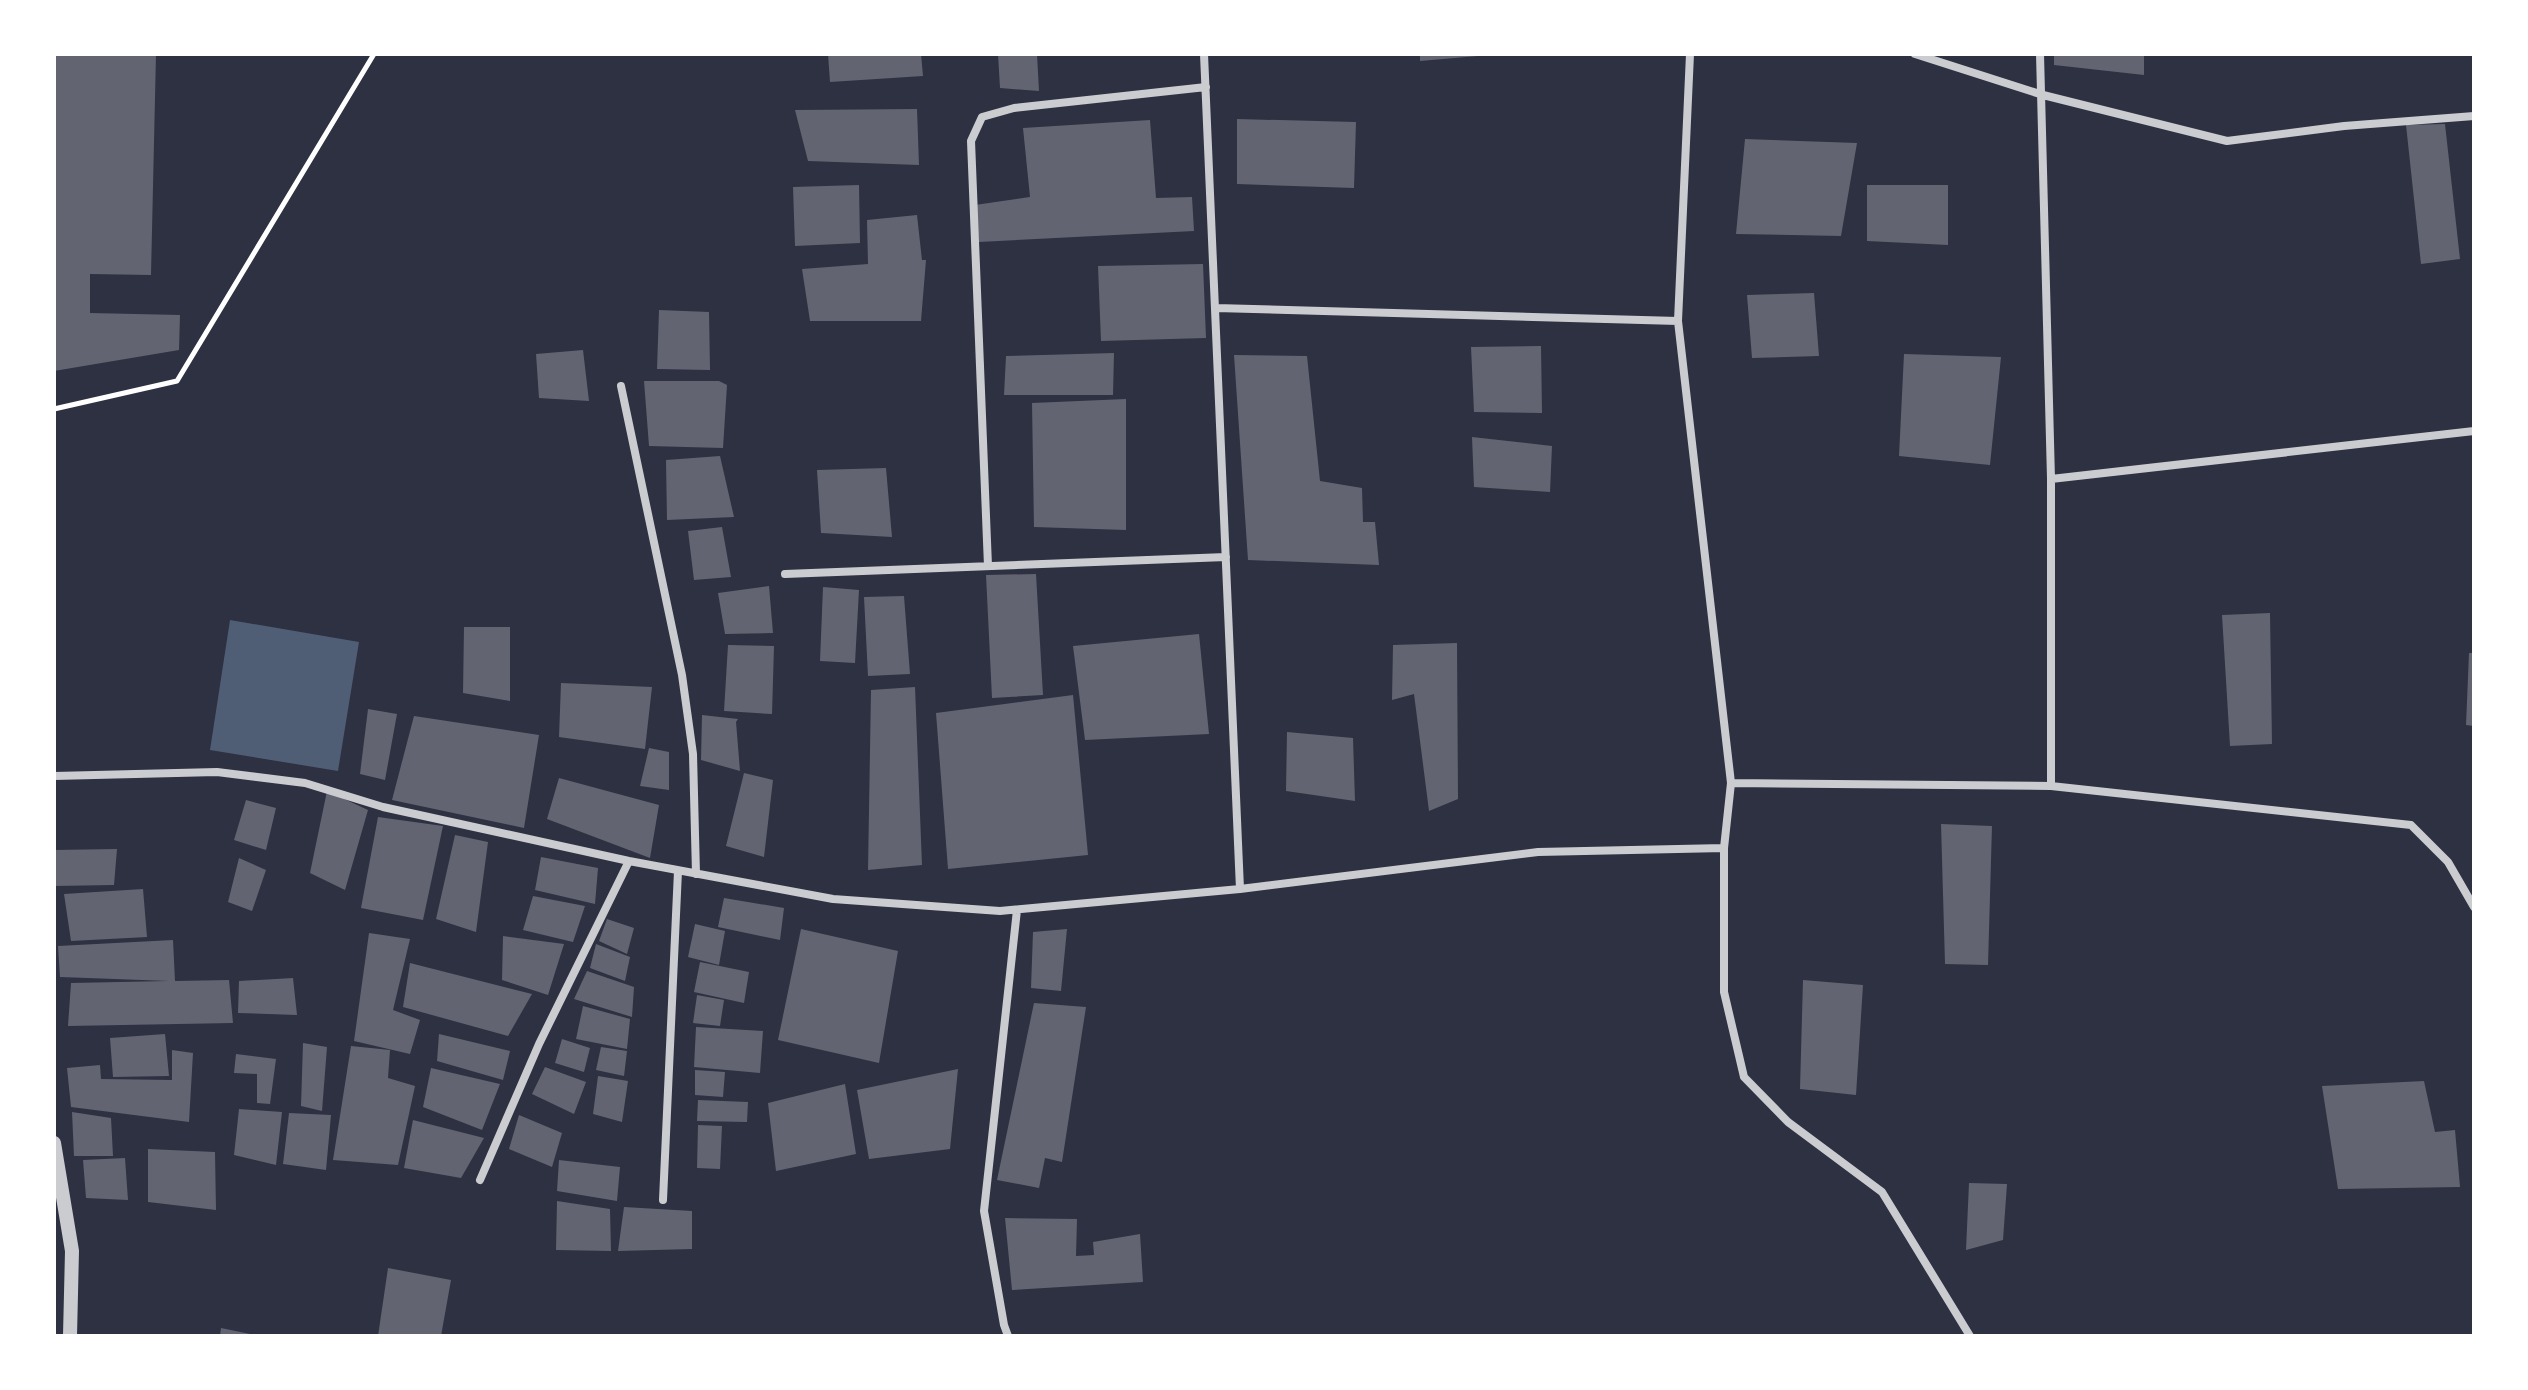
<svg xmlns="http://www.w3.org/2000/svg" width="2528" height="1390" font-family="'Golos Text',sans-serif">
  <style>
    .water { fill: #4f5d75 }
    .building { fill: #626471 }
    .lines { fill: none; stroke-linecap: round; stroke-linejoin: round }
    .path { stroke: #fff; stroke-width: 5 }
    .minor { stroke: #caccd0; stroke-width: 8 }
    .tertiary { stroke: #caccd0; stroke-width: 14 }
  </style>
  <rect width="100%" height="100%" fill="#2d3142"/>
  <!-- water -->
  <path class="water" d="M230,620L359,642L338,771L210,750Z"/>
  <!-- building -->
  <path class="building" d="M54,54H156L151,275L90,274V313L180,315L179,350L54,371Z
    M828,54H921L923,76L830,82Z
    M998,54H1037L1039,91L1000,88Z
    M1420,54H1478V56L1420,61Z
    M2054,54H2144V75L2054,65Z
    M917,109L919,165L808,161L795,110Z
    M1237,119L1356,122L1354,188L1237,184Z
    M1150,120L1156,198L1192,197L1194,231L979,242L975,205L1030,197L1023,128Z
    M2445,124L2460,259L2421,264L2406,125Z
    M1745,139L1857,143L1841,236L1736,234Z
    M859,185L860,243L795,246L793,187Z
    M1867,185H1948V245L1867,241Z
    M917,215L922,260H926L921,321H810L802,269L868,264L867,220Z
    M1203,264L1206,338L1101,341L1098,266Z
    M1814,293L1819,356L1752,358L1747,295Z
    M659,310L709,312L710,370L657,369Z
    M1541,346L1542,413L1474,412L1471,347Z
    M583,350L589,401L539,398L536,354Z
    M1114,353L1113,395H1004L1006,356Z
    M1904,354L2001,357L1990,465L1899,456Z
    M1234,355L1307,356L1320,481L1362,488L1363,522H1375L1379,565L1248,560Z
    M644,381H719L727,385L723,448L649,446Z
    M1126,399V530L1034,527L1032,403Z
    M1472,437L1552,446L1550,492L1474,487Z
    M720,456L734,517L667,520L666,460Z
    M886,468L892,537L821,533L817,470Z
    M722,527L731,577L694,580L688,531Z
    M1036,574L1043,695L992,698L986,575Z
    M769,586L773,633L725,634L718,593Z
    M823,587L859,590L855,663L820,661Z
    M904,596L910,674L868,676L864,597Z
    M2270,613L2272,744L2230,746L2222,615Z
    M464,627H510V701L463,693Z
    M1199,634L1209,734L1085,740L1073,646Z
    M1457,643L1458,799L1429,811L1414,694L1392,700L1393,645Z
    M728,645L774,646L772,714L724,711Z
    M2469,653H2474V726L2466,725Z
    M561,683L652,687L645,749L559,737Z
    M915,687L922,865L868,870L871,690Z
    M1073,695L1088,855L948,869L936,713Z
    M368,709L397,714L385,780L360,774Z
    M702,715L738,719L736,722L740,771L701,760Z
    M414,716L539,735L524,828L392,800Z
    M1287,732L1353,738L1355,801L1286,791Z
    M649,748L669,752V790L640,786Z
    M744,773L773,780L764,857L726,846Z
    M559,778L659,805L650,858L547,819Z
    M327,791L368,810L345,890L310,873Z
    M246,800L276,808L266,850L234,840Z
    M378,817L443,826L423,920L361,908Z
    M1941,824L1992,826L1988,965L1945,964Z
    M455,835L488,842L476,932L436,919Z
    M117,849L114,885L54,886V850Z
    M541,857L598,868L595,904L535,890Z
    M239,858L266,870L252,911L228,902Z
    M143,889L147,937L71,941L64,894Z
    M533,896L585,906L573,942L523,930Z
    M724,898L784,908L780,940L718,927Z
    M607,919L634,928L627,954L599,941Z
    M695,924L725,931L719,965L688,957Z
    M801,929L898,951L879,1063L778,1040Z
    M1067,929L1061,991L1031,988L1033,932Z
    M369,933L410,939L393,1010L420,1020L410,1054L354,1041Z
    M503,936L564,944L548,995L502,980Z
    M173,940L175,981L229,980L233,1023L68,1026L71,983L169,981L60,977L58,946Z
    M596,944L630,957L625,981L590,968Z
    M700,962L749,972L744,1003L694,992Z
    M410,963L532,994L508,1036L403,1007Z
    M587,971L634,987L632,1017L574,999Z
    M293,978L297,1015L238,1013L239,981Z
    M1803,980L1863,985L1856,1095L1800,1089Z
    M697,995L724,1000L720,1026L693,1023Z
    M1034,1003L1086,1007L1062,1162L1045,1158L1039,1188L997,1180Z
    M583,1006L630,1019L627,1049L576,1039Z
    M696,1027L763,1031L760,1073L694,1067Z
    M165,1034L169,1076L113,1077L110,1038Z
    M439,1034L510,1051L503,1080L437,1061Z
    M562,1039L590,1048L584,1072L555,1063Z
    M303,1043L327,1047L322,1111L301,1106Z
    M351,1046L390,1050L388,1078L415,1086L398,1165L333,1160Z
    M601,1047L627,1051L624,1076L596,1070Z
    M172,1050L193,1053L189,1122L71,1107L67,1068L100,1065L101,1079L172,1080Z
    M236,1054L276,1059L270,1104L257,1103V1074L234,1073Z
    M545,1067L586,1082L574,1114L532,1094Z
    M431,1068L500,1084L482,1130L423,1107Z
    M958,1069L950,1149L869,1159L857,1090Z
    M695,1070L725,1072L723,1097L695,1095Z
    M598,1076L628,1081L622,1122L593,1114Z
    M2424,1081L2435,1132L2455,1130L2460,1187L2338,1189L2322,1086Z
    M845,1084L856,1154L776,1171L768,1103Z
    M698,1100L748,1102L747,1122L697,1121Z
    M239,1109L282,1112L276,1165L234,1155Z
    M72,1112L111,1118L113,1156H74Z
    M289,1113L331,1115L326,1170L283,1164Z
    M519,1115L562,1133L552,1167L509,1149Z
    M413,1120L484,1138L461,1178L404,1168Z
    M698,1125L722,1126L720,1169L697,1168Z
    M148,1149L215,1152L216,1210L148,1202Z
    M125,1158L128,1200L86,1198L83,1160Z
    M559,1160L620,1167L617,1201L557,1191Z
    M1969,1183L2007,1184L2003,1240L1966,1250Z
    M557,1201L610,1209L611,1251L556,1250Z
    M624,1207L692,1211V1249L618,1251Z
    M1005,1218L1077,1219L1076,1256L1094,1255L1093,1242L1140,1234L1143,1282L1012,1290Z
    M388,1268L451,1280L441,1336H378Z
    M221,1328L255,1335V1336H220Z"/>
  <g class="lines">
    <!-- path -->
    <path class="path" d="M54,409L177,381L374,54"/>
    <!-- minor -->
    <path class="minor" d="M1204,54L1240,889
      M1915,54L2043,95L2227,141L2344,126L2474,116
      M1216,308L1678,321
      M621,386L682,675L693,754L696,874
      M2051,479L2474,431
      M988,566L971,141L982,117L1014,108L1206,87
      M785,574L1226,557
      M54,776L217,772L305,783L383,807L629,861L833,899L1000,911L1240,889L1538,852L1724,848L1731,783L1678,321L1690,54
      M1731,783L2051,786V479L2040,54
      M2051,786L2411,825L2448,862L2474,907
      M1724,848V992L1744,1077L1788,1122L1882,1192L1970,1336
      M480,1180L539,1044L629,861
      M663,1200L678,871
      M1008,1336L1004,1325L984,1211L1017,910"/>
    <!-- tertiary -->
    <path class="tertiary" d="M54,1143L72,1251L70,1336"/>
  </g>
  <!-- border -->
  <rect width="2528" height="1390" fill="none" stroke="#ffffff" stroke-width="112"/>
</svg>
